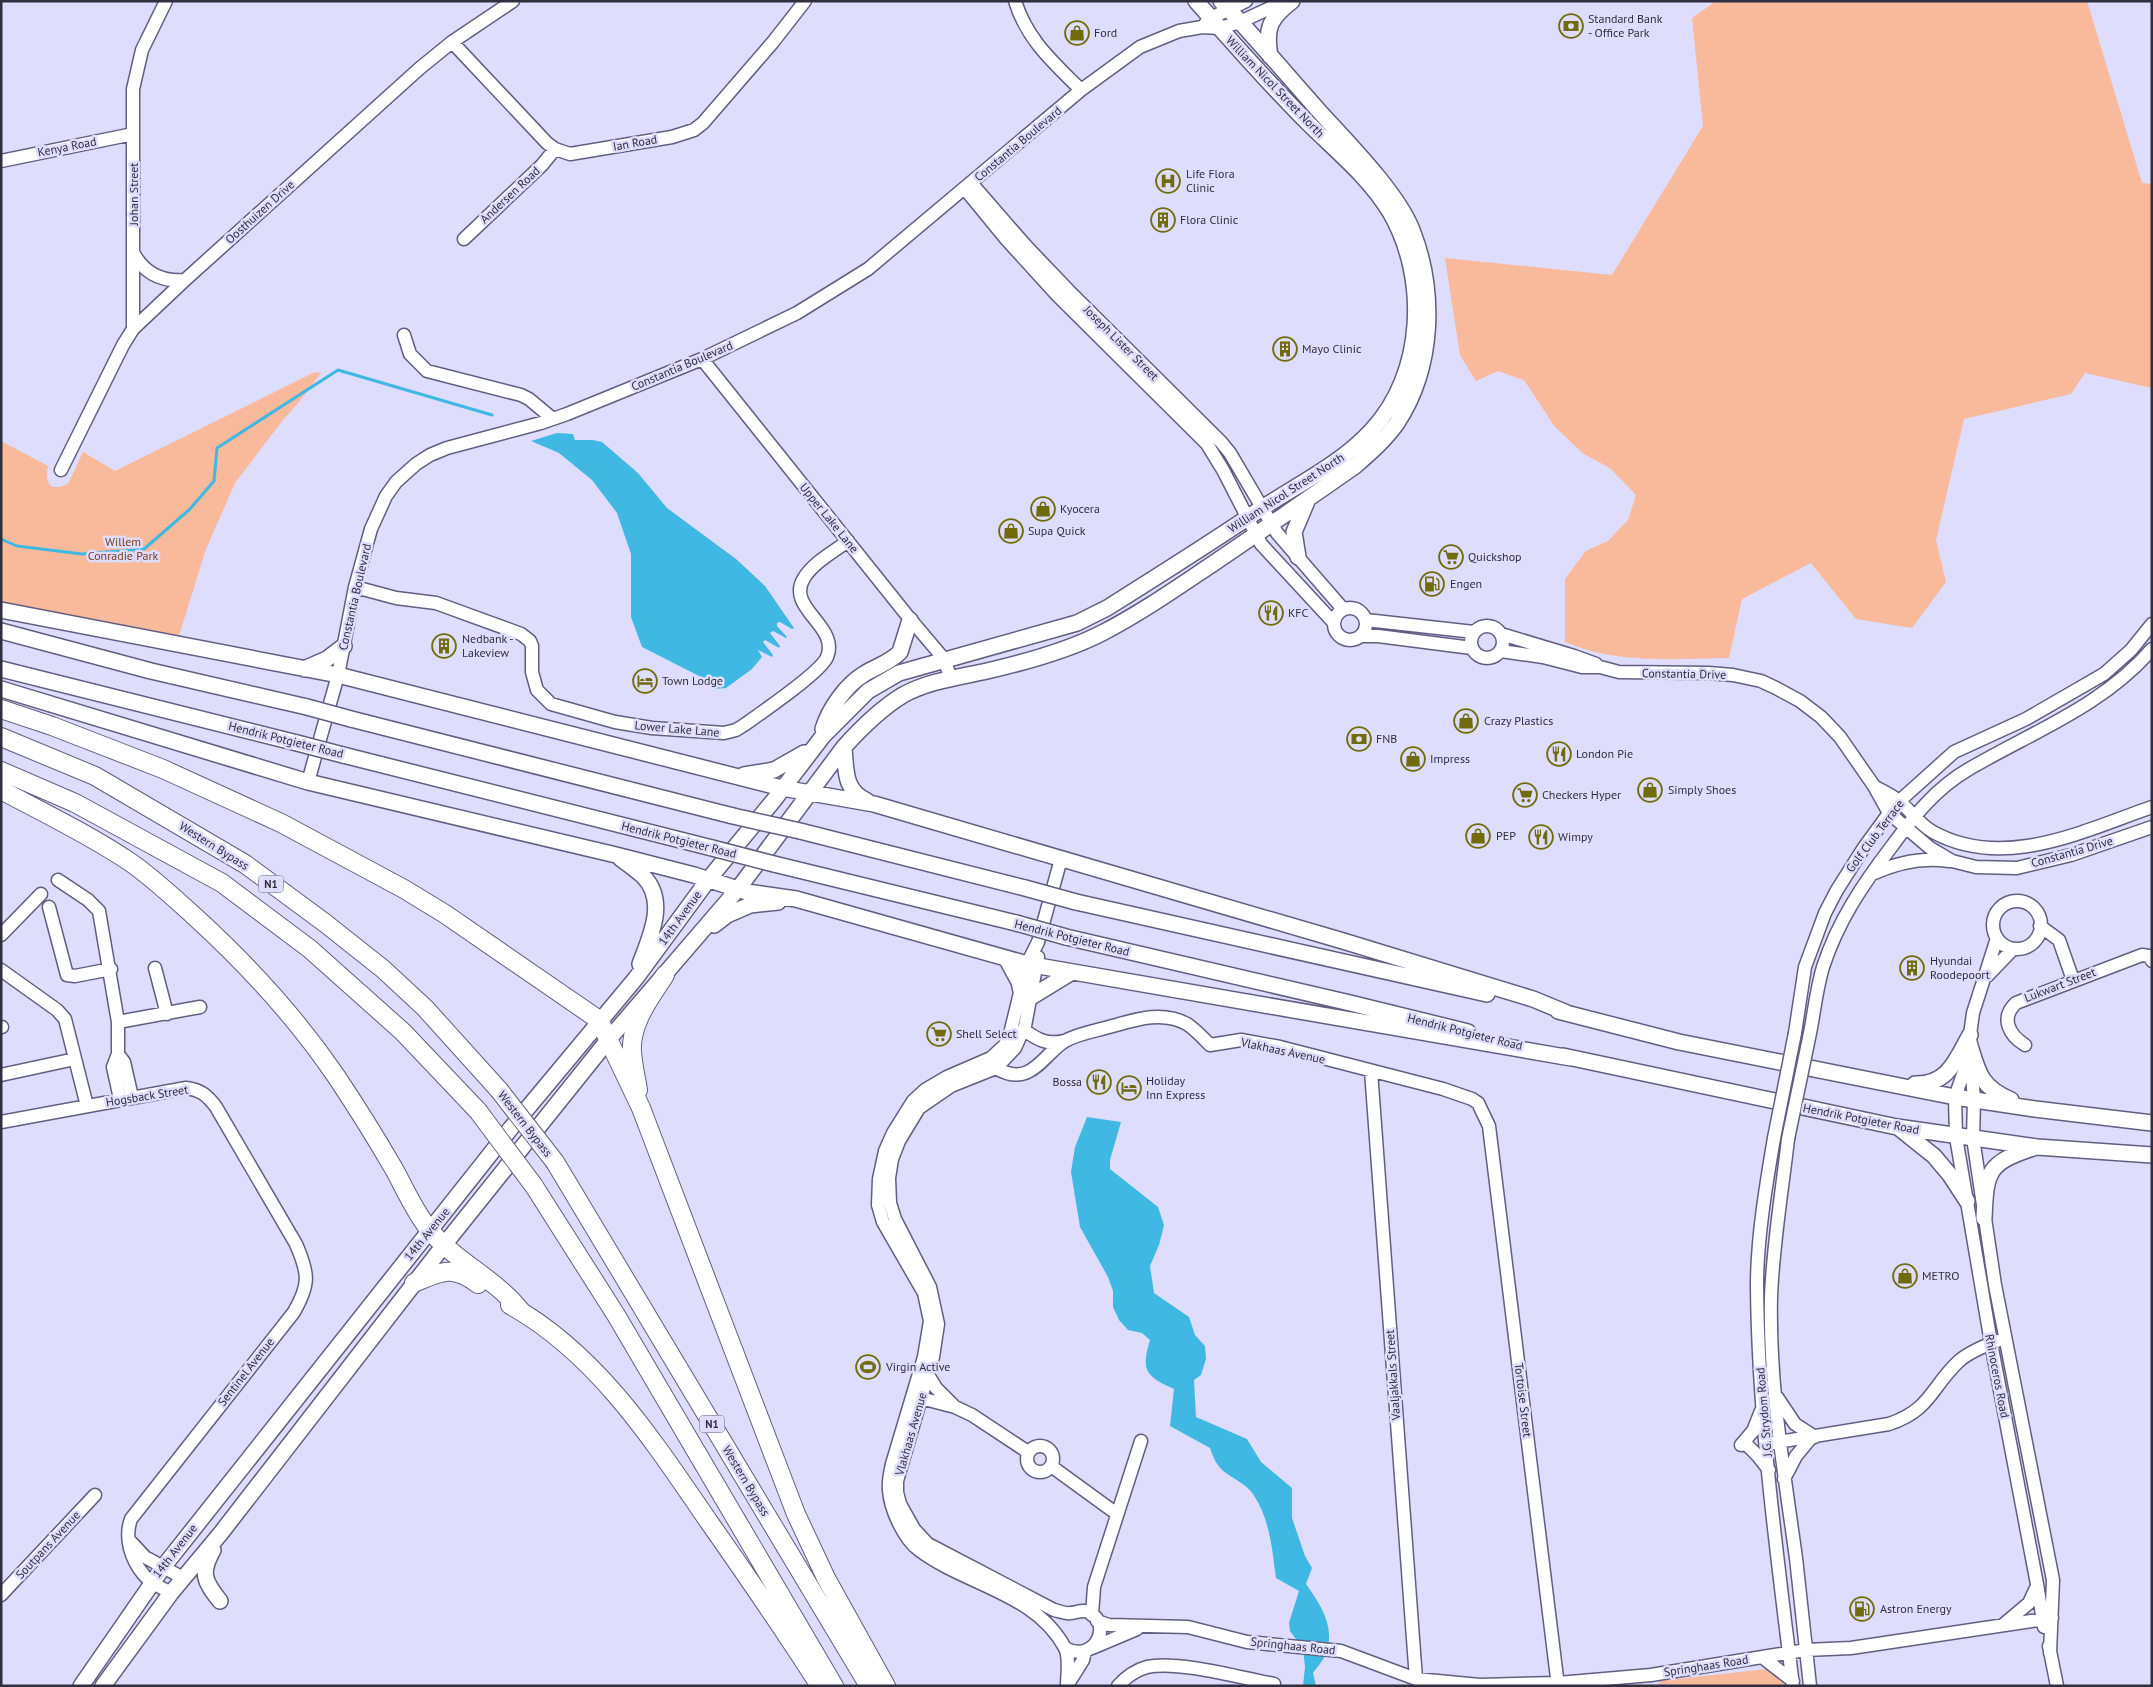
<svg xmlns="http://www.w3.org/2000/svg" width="2153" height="1687" font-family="'PT Sans',sans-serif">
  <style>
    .green { fill: #f9b99b }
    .water { fill: #40b8e4 }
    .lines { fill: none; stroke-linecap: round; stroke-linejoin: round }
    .stream { stroke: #40b8e4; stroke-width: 3 }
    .minor-casing { stroke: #605e81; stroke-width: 15 }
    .major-casing { stroke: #605e81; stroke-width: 18 }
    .highway-casing { stroke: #605e81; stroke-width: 20 }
    .minor { stroke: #fff; stroke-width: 12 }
    .major { stroke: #fff; stroke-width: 15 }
    .highway { stroke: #fff; stroke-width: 18 }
    .minor-bridge-casing { stroke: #605e81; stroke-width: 15; stroke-linecap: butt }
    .major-bridge-casing { stroke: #605e81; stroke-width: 18; stroke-linecap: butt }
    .highway-bridge-casing { stroke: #605e81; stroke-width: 20; stroke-linecap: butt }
    .minor-bridge { stroke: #fff; stroke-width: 12 }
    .major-bridge { stroke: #fff; stroke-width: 15 }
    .highway-bridge { stroke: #fff; stroke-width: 18 }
    .labels { text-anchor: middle; stroke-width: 5; stroke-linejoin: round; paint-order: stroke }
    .shield { fill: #deddfe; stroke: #646378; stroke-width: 1 }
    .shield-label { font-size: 11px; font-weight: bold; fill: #302f3f }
    .poi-label { font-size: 12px; fill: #302f3f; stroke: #deddfe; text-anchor: start }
    .street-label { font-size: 12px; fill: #302f3f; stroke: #deddfe }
    .park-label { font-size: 12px; fill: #773d1f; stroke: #deddfe }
  </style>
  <rect width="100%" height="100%" fill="#deddfe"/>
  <!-- green -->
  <path class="green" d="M1716,1H2087L2142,183L2152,184V388L2085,373L2071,394L1964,419L1936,540L1946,582L1912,628L1856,619L1811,563L1742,599L1729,658C1674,659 1616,664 1565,642V579L1586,551L1608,541L1628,520L1636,495L1610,468L1584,454L1555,427L1524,380L1498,371L1476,381L1460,355L1445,258L1612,275L1703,126L1692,18Z
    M315,372L321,373L300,401L283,420L235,483L206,549L177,642L1,609V441L48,466C46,474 46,481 52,487H60L68,484L83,452L115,471Z
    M1784,1667L1787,1686H1659V1681Z"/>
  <!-- water -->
  <path class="water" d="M557,433L573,434L575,440H593L602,442L638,473L667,508L736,559L765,586L794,628L792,629L780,622L777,623V626L787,637L786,638L773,631L770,633L780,646L779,648L765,640L763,642L773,655L772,657L758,650L762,657L752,669L726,688L714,689L703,678L642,647L631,617V554L617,513L592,480L559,453L531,441Z
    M1087,1117L1121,1122L1110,1160V1169L1158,1207L1164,1225L1159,1245L1150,1266L1154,1293L1189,1317L1195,1335L1205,1346L1206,1359L1201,1375L1194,1380L1196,1417L1247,1439L1261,1462L1292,1488V1518L1305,1556L1312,1568L1306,1584C1320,1604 1336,1627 1326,1653C1324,1660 1317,1667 1313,1673L1316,1686H1303L1305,1667L1303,1649L1290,1631L1289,1623L1299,1591L1276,1578C1272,1549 1270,1519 1253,1494C1246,1484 1235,1480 1226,1473C1217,1467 1213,1457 1210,1448L1170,1426L1174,1389C1145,1376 1141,1370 1150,1340L1142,1333L1128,1330L1119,1320L1113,1307V1291L1108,1277L1080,1227L1071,1172L1075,1147Z"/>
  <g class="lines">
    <!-- stream -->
    <path class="stream" d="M1,539L17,546L82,554L144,549L189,510L214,481L217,448L338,370L492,415"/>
    <!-- minor casing -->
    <g class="minor-casing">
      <path id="minor" d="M1015,1C1027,40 1054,63 1081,90
        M1205,24L1211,18L1246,1
        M452,42L547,143L555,149L570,154L672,137L694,130L703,123L773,42L805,1
        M1,161L133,134
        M972,184L1026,246L1068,290L1221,442L1230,453L1277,533L1343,609
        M965,189L1006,239L1057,295L1207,444L1223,470L1261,544L1334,623
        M464,239L542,165L555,149
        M134,254C145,274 162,282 185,280
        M133,329V89L142,50L166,1
        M404,335L410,354L427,371L521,395L529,399L553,419
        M702,359L906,614L944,659L951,679
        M61,470L123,345L133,329L185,280L420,68L452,42L513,1
        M355,587L396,598L436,603L521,634L530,641L532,646V672L537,690L551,704L615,722L652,728L724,733L736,730L744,725C761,713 821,672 827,657C840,626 785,608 804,578C813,563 833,552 848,541
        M1334 624a16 16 0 1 1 32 0a16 16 0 1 1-32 0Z
        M1366,620L1474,632
        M1471 642a16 16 0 1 1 32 0a16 16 0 1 1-32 0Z
        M1501,634L1574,656L1596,664
        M1361,636H1378L1472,648
        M1501,651L1543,657L1582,667H1600L1619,672L1708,673L1733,675L1761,681L1776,688L1800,701L1821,717L1840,737L1874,786L1889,813L1930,848L1952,861L1976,867L2017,868L2071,855L2152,827
        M308,782L338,675L355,587L371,529L386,496L396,482L416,464L430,455L447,448L541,423L567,414L702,359L797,313L868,269L1081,90L1140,47L1179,31L1202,27L1220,28L1240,22L1285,1
        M1874,786C1882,791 1892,795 1900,802C1911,811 1920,825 1933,832C2004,871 2083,831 2152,807
        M1061,859L1038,942L1027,964L1009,1038L1004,1046L991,1058L947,1077L925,1090L913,1101L893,1133L885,1151L879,1179L878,1205L883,1222L924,1293L930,1321L924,1357L892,1464C890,1473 888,1481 889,1490C890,1509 904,1539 919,1550C965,1585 1036,1593 1065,1648C1070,1658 1067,1675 1067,1686
        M1872,874C1896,863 1923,857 1949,861
        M58,880L88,900L99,911L118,1022V1054L113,1067L120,1099
        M1993 925a24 24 0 1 1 48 0a24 24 0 1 1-48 0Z
        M49,907L67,975L75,976L111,969
        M2040,926L2059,940L2073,980
        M1,935L41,894
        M1997,938L1973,1013L1969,1042L1974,1099L1973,1138L1995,1285L2053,1580L2050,1653
        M1038,957L1025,1026L1015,1048L996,1068L951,1086L919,1108L899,1141L892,1159L889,1178L890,1203L895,1219L930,1287L938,1324L933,1357L897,1481V1492L900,1504L914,1529L928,1544L1054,1610C1059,1611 1065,1614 1070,1613C1076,1613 1082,1609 1089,1612C1113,1624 1095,1664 1065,1648
        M155,968L167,1014
        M1,970L57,1010L65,1019L87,1106
        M1987,976L2013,949
        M118,1022L200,1007
        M1,1027H2
        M1024,1030C1038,1040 1047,1045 1064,1041
        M1795,1033L1805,967L1825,913L1837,890L1863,849L1895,805L1954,752L2026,719L2104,674L2131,650L2152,624
        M1809,1038C1814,1015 1816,990 1823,967C1838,921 1863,884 1892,846C1914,816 1936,788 1969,769C2032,732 2103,706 2152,649
        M2025,1045C2009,1035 2000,1018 2016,1003L2142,955L2149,956L2152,961
        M118,1054L124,1062L132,1097
        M1968,1060L1955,1097L1956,1137L1991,1343L2037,1584L2044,1627
        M996,1068C1031,1089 1043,1054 1065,1041C1077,1034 1095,1031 1109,1027C1134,1020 1162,1010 1187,1024C1196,1030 1203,1038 1210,1045L1241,1040L1280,1047L1443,1089L1472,1099L1478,1103L1489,1126L1558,1686
        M1371,1071L1416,1679
        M1,1075L75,1059
        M1,1122L186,1088C201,1090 207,1095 216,1107L296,1244C309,1274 310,1284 294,1312L131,1519C124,1538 131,1560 144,1575C150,1583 162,1588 171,1593
        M1774,1138C1766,1185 1757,1239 1757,1285C1758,1418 1777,1554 1793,1686
        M1788,1139C1782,1192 1773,1244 1771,1297C1769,1385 1784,1471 1796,1558C1801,1600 1805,1643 1810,1686
        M928,1375L936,1388L953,1405
        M913,1396L955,1407L972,1415L1028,1452
        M1777,1397L1795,1424L1815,1437
        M1772,1443L1889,1424C1931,1410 1931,1387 1959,1361C1969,1352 1984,1346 1997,1341
        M1741,1445L1753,1431L1761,1411
        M1747,1445L1758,1456L1769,1470
        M1027 1459a13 13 0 1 1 26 0a13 13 0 1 1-26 0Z
        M1051,1466L1117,1514
        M1784,1479L1796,1456L1811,1438
        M130,1541L145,1557L183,1578
        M1,1595L95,1495
        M1092,1615L1094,1587L1141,1441
        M1097,1621L1109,1625L1188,1627L1247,1642L1341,1651L1416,1679L1480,1685L1558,1683L1651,1675L1806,1650L1851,1648L2052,1618
        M2003,1625L2029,1603L2037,1586
        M2049,1646L2057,1686
        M1092,1648L1137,1629
        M1762,1657L1793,1681
        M1068,1684L1083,1660L1085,1651
        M1118,1686C1126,1677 1136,1670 1147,1667C1177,1660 1242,1678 1274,1684"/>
    </g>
    <!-- major casing -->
    <g class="major-casing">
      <path id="major" d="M1270,56C1265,28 1270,18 1292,1
        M1298,557L1294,532L1308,499
        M1,610L338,675L782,788L874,804L1343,941L1533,999L1567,1013
        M1,631L151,671L307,707
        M1,669L297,743
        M304,669L327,659L344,646
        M1,689L308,782L616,855L694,875L747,892L796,899L1027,964L1571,1058
        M351,719L733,816
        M823,729C829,709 846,685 864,674C875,667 891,662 900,652L910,620
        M844,747C846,770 844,791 867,801
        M343,755L712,848
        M744,775L774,770L804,753
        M800,831L1025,888
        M621,859C628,864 636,870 643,876C668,901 650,937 640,964
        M774,864L1016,923
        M1076,902L1487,994
        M714,925L727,915L750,905L778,902
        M1066,937L1350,1003L1468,1032
        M1006,958L1019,982L1021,991
        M1031,997L1072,972
        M1558,1011L1679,1042L1955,1097L2035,1109L2152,1123
        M1969,1042C1978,1072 1980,1087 2011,1100
        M1563,1056L1897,1127L2037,1147L2152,1155
        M1915,1084C1948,1085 1956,1060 1970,1035
        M1899,1128L1934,1156L1950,1175L1967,1201
        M1984,1218C1986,1172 1987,1163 2033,1148
        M213,1550C200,1573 204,1581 220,1601
        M81,1686L164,1566L511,1128L636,978L708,880L774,800L823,736L868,691L899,673L1077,623L1107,608C1158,576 1209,544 1259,510C1297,485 1341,464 1372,430C1425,373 1428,277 1390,212C1369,177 1336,151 1307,122C1269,84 1232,42 1196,1
        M103,1686L171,1593L221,1533L444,1245L609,1039L738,889L844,747C862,727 880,709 903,695C928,681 960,677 987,671C1026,662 1067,651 1102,633C1141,613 1178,587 1214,563C1261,531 1308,499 1355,466C1370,453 1385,440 1397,423C1434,367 1436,291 1412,230C1397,192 1348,143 1319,111C1287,75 1255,37 1221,1"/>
    </g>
    <!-- highway casing -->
    <g class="highway-casing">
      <path id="highway" d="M1,709L52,726L163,769L281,823L404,889L445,914L599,1020L641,1108L796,1514L826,1578L886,1686
        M1,737L95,776L245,864L325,923L383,969L425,1008L499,1090
        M1,771L75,803L222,883L310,949L403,1032L478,1111
        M1,790C44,813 90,835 130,862C153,878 173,897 193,915C247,964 295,1016 336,1076C356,1106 376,1138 394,1169C405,1189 414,1210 428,1228C454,1261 495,1278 521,1311
        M638,1090C636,1078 633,1065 632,1052C630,1023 651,997 665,975
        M555,1162L869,1686
        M534,1186L616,1315L834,1686
        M414,1283C442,1271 453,1265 478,1284
        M510,1305C598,1354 654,1442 709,1522C747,1576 784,1630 820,1686"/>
    </g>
    <!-- minor -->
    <use href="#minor" class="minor"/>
    <!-- major -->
    <use href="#major" class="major"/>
    <!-- highway -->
    <use href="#highway" class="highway"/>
    <!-- minor-bridge casing -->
    <g class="minor-bridge-casing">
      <path id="minor-bridge" d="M1774,1138L1795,1033
        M1788,1139L1809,1038"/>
    </g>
    <!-- major-bridge casing -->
    <g class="major-bridge-casing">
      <path id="major-bridge" d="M307,707L351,719
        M297,743L343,755
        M733,816L800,831
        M712,848L774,864
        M1025,888L1076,902
        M1016,923L1066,937"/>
    </g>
    <!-- highway-bridge casing -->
    <g class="highway-bridge-casing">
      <path id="highway-bridge" d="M499,1090L555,1162
        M478,1111L534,1186"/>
    </g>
    <!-- minor-bridge -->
    <use href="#minor-bridge" class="minor-bridge"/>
    <!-- major-bridge -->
    <use href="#major-bridge" class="major-bridge"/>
    <!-- highway-bridge -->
    <use href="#highway-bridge" class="highway-bridge"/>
  </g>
  <!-- icons -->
  <defs>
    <g id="bank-ring" transform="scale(1.25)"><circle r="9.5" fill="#deddfe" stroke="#706c0b" stroke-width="1.5"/><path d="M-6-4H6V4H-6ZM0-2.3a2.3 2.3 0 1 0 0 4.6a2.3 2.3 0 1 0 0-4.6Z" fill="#706c0b"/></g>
    <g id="shop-ring" transform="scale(1.25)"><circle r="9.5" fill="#deddfe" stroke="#706c0b" stroke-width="1.5"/><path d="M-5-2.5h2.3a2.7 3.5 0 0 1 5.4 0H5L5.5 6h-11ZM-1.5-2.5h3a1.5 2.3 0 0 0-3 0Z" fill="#706c0b"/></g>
    <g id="hospital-ring" transform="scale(1.25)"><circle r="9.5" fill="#deddfe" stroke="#706c0b" stroke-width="1.5"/><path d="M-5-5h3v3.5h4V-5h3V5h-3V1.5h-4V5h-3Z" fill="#706c0b"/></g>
    <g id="building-ring" transform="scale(1.25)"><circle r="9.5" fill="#deddfe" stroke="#706c0b" stroke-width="1.5"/><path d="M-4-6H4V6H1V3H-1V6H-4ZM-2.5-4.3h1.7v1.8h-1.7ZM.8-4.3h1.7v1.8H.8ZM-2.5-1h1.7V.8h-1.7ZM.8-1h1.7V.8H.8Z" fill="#706c0b"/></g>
    <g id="supermarket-ring" transform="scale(1.25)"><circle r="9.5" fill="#deddfe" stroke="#706c0b" stroke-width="1.5"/><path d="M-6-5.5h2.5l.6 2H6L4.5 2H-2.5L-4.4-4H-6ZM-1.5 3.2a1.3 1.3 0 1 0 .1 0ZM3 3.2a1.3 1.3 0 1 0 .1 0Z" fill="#706c0b"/></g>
    <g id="fuel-ring" transform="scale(1.25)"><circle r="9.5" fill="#deddfe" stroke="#706c0b" stroke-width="1.5"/><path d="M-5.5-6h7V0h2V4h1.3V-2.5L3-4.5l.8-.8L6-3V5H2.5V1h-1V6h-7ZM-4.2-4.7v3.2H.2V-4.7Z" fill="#706c0b"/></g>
    <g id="restaurant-ring" transform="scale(1.25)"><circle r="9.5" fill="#deddfe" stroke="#706c0b" stroke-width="1.5"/><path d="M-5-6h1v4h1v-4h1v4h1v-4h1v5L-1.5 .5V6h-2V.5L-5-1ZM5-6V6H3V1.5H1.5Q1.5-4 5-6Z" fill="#706c0b"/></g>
    <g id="hotel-ring" transform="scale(1.25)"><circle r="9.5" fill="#deddfe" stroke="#706c0b" stroke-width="1.5"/><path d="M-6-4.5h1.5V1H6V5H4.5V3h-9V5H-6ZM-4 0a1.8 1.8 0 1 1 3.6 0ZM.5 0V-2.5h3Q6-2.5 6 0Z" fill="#706c0b"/></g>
    <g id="stadium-ring" transform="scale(1.25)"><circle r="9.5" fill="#deddfe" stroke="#706c0b" stroke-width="1.5"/><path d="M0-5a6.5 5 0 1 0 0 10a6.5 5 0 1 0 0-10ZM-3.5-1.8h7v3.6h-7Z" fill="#706c0b"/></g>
  </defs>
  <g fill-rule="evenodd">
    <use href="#bank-ring" x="1571" y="26"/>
    <use href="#shop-ring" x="1077" y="33"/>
    <use href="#hospital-ring" x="1168" y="181"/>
    <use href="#building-ring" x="1163" y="220"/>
    <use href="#building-ring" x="1285" y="349"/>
    <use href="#shop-ring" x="1043" y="509"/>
    <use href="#shop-ring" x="1011" y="531"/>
    <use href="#supermarket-ring" x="1451" y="557"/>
    <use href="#fuel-ring" x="1432" y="584"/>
    <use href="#restaurant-ring" x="1271" y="613"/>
    <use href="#building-ring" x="444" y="646"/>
    <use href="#hotel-ring" x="645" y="681"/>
    <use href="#shop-ring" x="1466" y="721"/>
    <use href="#bank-ring" x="1359" y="739"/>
    <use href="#restaurant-ring" x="1559" y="754"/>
    <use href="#shop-ring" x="1413" y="759"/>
    <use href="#shop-ring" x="1650" y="790"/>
    <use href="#supermarket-ring" x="1525" y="795"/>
    <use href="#shop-ring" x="1478" y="836"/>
    <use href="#restaurant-ring" x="1541" y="837"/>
    <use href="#building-ring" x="1912" y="968"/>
    <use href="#supermarket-ring" x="939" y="1034"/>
    <use href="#restaurant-ring" x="1099" y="1082"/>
    <use href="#hotel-ring" x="1129" y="1088"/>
    <use href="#shop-ring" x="1905" y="1276"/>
    <use href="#stadium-ring" x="868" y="1367"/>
    <use href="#fuel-ring" x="1862" y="1609"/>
  </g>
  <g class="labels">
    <!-- shield labels -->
    <g class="shield">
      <rect x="258.5" y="875.5" width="25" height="17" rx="4"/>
      <rect x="699.5" y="1415.5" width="25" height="17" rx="4"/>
    </g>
    <g class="shield-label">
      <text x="271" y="888">N1</text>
      <text x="712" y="1428">N1</text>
    </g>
    <!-- poi labels -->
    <g class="poi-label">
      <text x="1588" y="23">Standard Bank<tspan x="1588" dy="14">- Office Park</tspan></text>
      <text x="1094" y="37">Ford</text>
      <text x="1186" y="178">Life Flora<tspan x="1186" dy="14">Clinic</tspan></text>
      <text x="1180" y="224">Flora Clinic</text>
      <text x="1302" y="353">Mayo Clinic</text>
      <text x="1060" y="513">Kyocera</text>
      <text x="1028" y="535">Supa Quick</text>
      <text x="1468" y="561">Quickshop</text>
      <text x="1450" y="588">Engen</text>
      <text x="1288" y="617">KFC</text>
      <text x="462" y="643">Nedbank -<tspan x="462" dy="14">Lakeview</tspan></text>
      <text x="662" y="685">Town Lodge</text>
      <text x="1484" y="725">Crazy Plastics</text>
      <text x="1376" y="743">FNB</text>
      <text x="1576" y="758">London Pie</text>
      <text x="1430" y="763">Impress</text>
      <text x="1668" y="794">Simply Shoes</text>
      <text x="1542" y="799">Checkers Hyper</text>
      <text x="1496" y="840">PEP</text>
      <text x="1558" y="841">Wimpy</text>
      <text x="1930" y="965">Hyundai<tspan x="1930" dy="14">Roodepoort</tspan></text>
      <text x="956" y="1038">Shell Select</text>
      <text x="1146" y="1085">Holiday<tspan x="1146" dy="14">Inn Express</tspan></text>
      <text x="1082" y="1086" text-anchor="end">Bossa</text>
      <text x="1922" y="1280">METRO</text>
      <text x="886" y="1371">Virgin Active</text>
      <text x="1880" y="1613">Astron Energy</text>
    </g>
    <!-- street labels -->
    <g class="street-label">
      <text transform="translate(1275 87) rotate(46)" y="4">William Nicol Street North</text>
      <text transform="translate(635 143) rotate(-10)" y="4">Ian Road</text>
      <text transform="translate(1018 144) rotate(-40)" y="4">Constantia Boulevard</text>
      <text transform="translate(67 147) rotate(-11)" y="4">Kenya Road</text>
      <text transform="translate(134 194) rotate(-90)" y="4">Johan Street</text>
      <text transform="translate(510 195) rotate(-43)" y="4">Andersen Road</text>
      <text transform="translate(260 212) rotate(-42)" y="4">Oosthuizen Drive</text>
      <text transform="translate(1121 343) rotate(45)" y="4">Joseph Lister Street</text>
      <text transform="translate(682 366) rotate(-23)" y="4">Constantia Boulevard</text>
      <text transform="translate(1286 493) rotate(-33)" y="4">William Nicol Street North</text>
      <text transform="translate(829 518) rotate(51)" y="4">Upper Lake Lane</text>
      <text transform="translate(355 597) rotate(-77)" y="4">Constantia Boulevard</text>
      <text transform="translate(1684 674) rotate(1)" y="4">Constantia Drive</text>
      <text transform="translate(677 729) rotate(5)" y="4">Lower Lake Lane</text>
      <text transform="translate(286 740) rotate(14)" y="4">Hendrik Potgieter Road</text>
      <text transform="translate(1875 836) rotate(-53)" y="4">Golf Club Terrace</text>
      <text transform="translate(679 840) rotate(14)" y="4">Hendrik Potgieter Road</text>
      <text transform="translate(214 846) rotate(32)" y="4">Western Bypass</text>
      <text transform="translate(2072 852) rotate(-16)" y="4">Constantia Drive</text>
      <text transform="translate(680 918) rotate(-54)" y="4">14th Avenue</text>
      <text transform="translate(1072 938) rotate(14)" y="4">Hendrik Potgieter Road</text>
      <text transform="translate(2060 985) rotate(-21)" y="4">Lukwart Street</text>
      <text transform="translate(1465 1032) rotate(14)" y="4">Hendrik Potgieter Road</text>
      <text transform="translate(1283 1051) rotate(12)" y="4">Vlakhaas Avenue</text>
      <text transform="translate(147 1096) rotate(-9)" y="4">Hogsback Street</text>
      <text transform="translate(1861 1119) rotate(11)" y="4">Hendrik Potgieter Road</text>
      <text transform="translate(525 1124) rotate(52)" y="4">Western Bypass</text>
      <text transform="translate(427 1234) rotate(-51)" y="4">14th Avenue</text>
      <text transform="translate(246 1372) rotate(-52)" y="4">Sentinel Avenue</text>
      <text transform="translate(1393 1375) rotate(-94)" y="4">Vaaljakkals Street</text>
      <text transform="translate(1997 1376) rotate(79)" y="4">Rhinoceros Road</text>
      <text transform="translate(1523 1400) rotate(83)" y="4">Tortoise Street</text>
      <text transform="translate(1764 1412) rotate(-95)" y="4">J.G. Strydom Road</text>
      <text transform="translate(911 1434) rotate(-74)" y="4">Vlakhaas Avenue</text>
      <text transform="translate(746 1481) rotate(59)" y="4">Western Bypass</text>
      <text transform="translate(48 1545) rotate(-47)" y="4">Soutpans Avenue</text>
      <text transform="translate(175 1551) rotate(-52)" y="4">14th Avenue</text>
      <text transform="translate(1293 1646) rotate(6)" y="4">Springhaas Road</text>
      <text transform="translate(1706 1666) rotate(-9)" y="4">Springhaas Road</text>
    </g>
    <!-- park labels -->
    <g class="park-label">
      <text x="123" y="546">Willem<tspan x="123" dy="14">Conradie Park</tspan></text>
    </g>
  </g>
  <!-- border -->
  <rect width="2153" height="1687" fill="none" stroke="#302f3f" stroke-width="5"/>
</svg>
